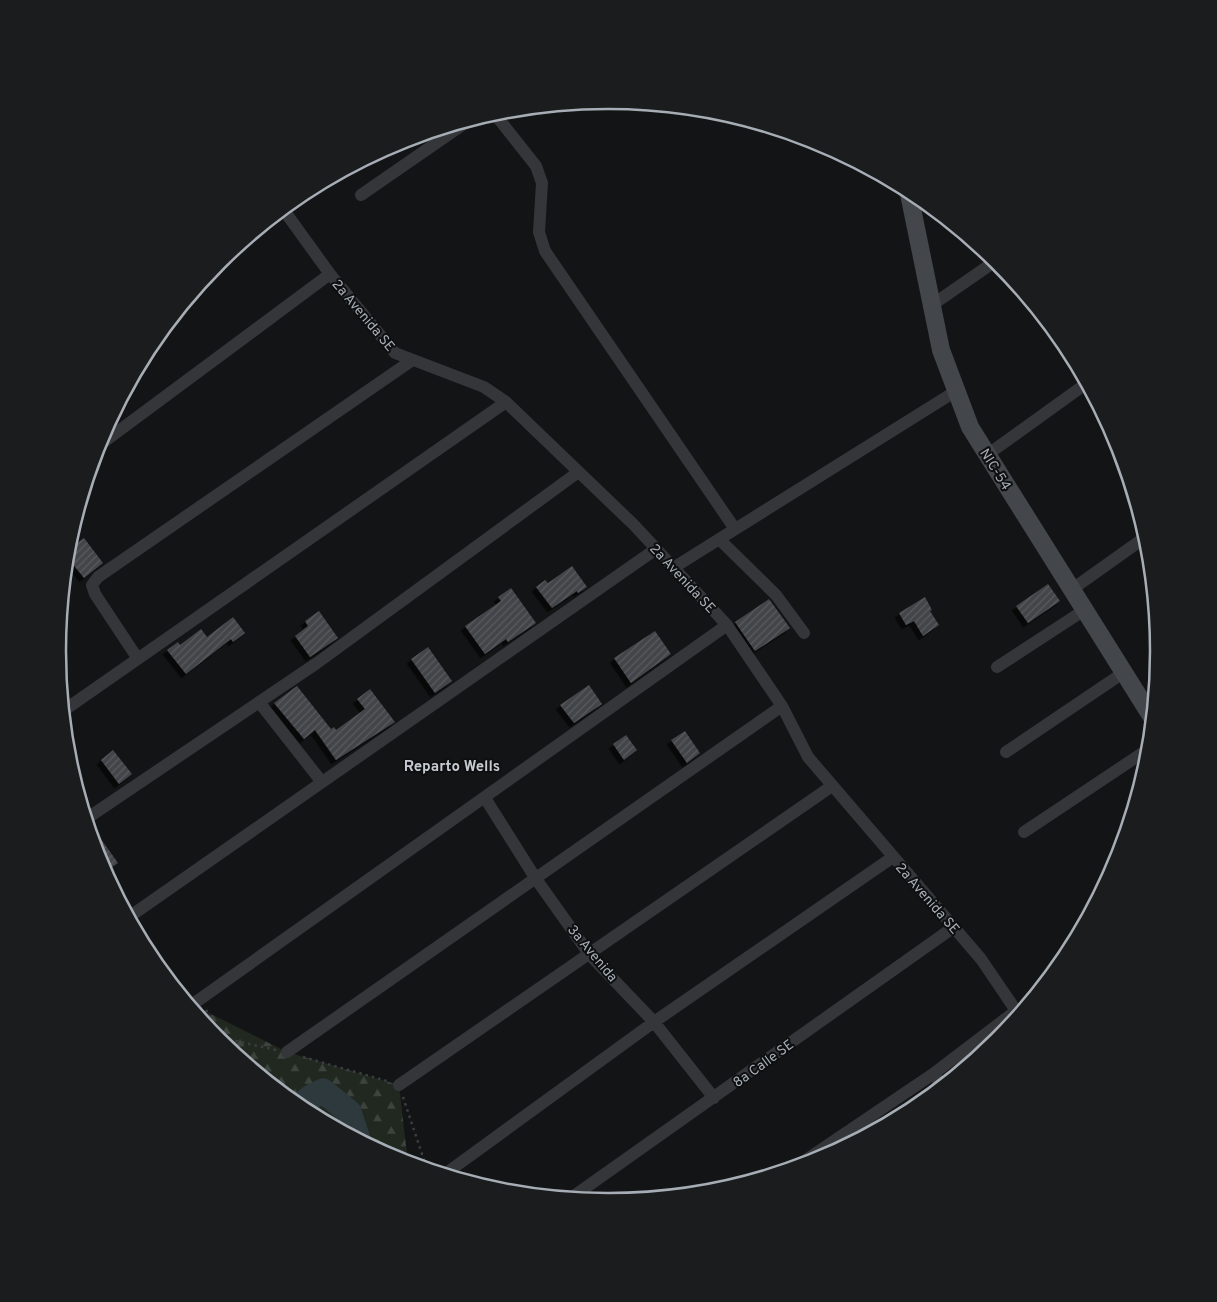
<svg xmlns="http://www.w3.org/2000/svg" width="1217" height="1302" font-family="Overpass,sans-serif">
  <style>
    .forest { fill: url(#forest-firs) }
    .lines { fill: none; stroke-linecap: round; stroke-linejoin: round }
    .river { stroke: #2d393d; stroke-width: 25 }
    .building { fill: url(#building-hatch); filter: url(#shadow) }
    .path { stroke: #3b3e41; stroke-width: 2.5; stroke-dasharray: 2.5 4; stroke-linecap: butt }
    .street { stroke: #35363a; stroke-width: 12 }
    .secondary { stroke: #43464a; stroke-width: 18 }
    .labels { text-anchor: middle; stroke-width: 4; stroke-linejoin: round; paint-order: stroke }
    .street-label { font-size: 14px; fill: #a6adb5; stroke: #0e0f10 }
    .neighbourhood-label { font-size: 15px; font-weight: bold; fill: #c6cbd1; stroke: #0e0f10 }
    .rim { fill: none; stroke: #a6adb5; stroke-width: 2.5 }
  </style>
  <defs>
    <pattern id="forest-firs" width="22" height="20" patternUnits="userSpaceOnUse" patternTransform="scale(1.25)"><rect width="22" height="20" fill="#202820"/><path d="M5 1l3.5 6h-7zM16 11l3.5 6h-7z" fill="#3d443e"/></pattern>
    <pattern id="building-hatch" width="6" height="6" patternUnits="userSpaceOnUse" patternTransform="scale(1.25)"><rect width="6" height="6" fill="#424448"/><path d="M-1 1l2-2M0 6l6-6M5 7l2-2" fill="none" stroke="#5a5c60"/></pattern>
    <filter id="shadow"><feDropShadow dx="-4.5" dy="4.5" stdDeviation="0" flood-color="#0009"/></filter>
  </defs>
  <rect width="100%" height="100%" fill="#131415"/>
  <!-- forest -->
  <path class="forest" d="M187,1002L287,1052L399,1085L408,1163L397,1160L302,1109L219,1040Z"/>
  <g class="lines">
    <!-- river -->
    <path class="river" d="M299,1106L311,1097L323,1091L349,1112L358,1139"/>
  </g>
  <!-- building -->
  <path class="building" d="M84,538L103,563L84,578L67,557V551Z
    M572,566L587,587L578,593L577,591L552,608L536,587L545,580L548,583Z
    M1048,584L1060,601L1028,623L1016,606Z
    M511,588L536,623L508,642L506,639L485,654L465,626L501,601L498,597Z
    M925,597L932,610L930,611L939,625L923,636L914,621L906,625L899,613Z
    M769,599L790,628L755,651L735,622Z
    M319,611L338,638L310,657L295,636L308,626L305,621Z
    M233,617L245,633L233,642L231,639L186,674L167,650L178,642L180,645L201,629L207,637Z
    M655,631L671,654L631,683L614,658Z
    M428,647L452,681L435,693L411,659Z
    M589,685L602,704L574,723L560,705Z
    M297,686L331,729L334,727L336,730L365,709L357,699L370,689L395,722L336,760L315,730L304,739L274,703Z
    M685,731L700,753L687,763L671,740Z
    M626,735L637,750L624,760L613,744Z
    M113,750L132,774L119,784L101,760Z
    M91,825L118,863L105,872L99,862L89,826Z"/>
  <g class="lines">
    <!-- path -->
    <path class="path" d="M206,1010L223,1038L276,1050
      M303,1057L387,1081
      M403,1097L427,1169"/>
    <!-- street -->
    <path class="street" d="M542,107L567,104
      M494,113L536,166L542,183L539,232L545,251L735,529
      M361,195L468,121
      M283,209L330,274L395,353L484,387L506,402L634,525L727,625L782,706L808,757L981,959L1019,1015
      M932,305L997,260
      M97,447L330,274
      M987,455L1087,383
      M719,539L776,595L804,633
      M673,568L956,391
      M1071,590L1147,536
      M138,659L95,594L92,585L98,577L411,361
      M997,667L1083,611
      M259,702L321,781
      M63,711L506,402
      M1006,752L1123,673
      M485,798L536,879L590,955L654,1022L714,1098
      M86,819L317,663L577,473
      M1024,832L1150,748
      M129,917L656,549
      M193,1004L727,625
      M287,1052L782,706
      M933,1074L943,1086
      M399,1085L832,786
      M794,1168L933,1074L1017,1010
      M445,1174L654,1022L893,857
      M571,1198L954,927"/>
    <!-- secondary -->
    <path class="secondary" d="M908,189L941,350L970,427L1153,719"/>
  </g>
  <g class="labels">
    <!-- street labels -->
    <g class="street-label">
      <text transform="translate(364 315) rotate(50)" y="5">2a Avenida SE</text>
      <text transform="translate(996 469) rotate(58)" y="5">NIC-54</text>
      <text transform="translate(683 578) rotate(47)" y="5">2a Avenida SE</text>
      <text transform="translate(928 898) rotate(49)" y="5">2a Avenida SE</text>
      <text transform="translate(593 953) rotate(50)" y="5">3a Avenida</text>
      <text transform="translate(763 1063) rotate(-36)" y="5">8a Calle SE</text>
    </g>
    <!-- neighbourhood labels -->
    <g class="neighbourhood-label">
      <text x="452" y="771">Reparto Wells</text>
    </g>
  </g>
  <!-- crop -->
  <path d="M0 0H1217V1302H0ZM66 651a542 542 0 1 1 1084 0a542 542 0 1 1-1084 0Z" fill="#1a1c1d" fill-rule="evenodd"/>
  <path class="rim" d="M66 651a542 542 0 1 1 1084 0a542 542 0 1 1-1084 0Z"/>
</svg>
